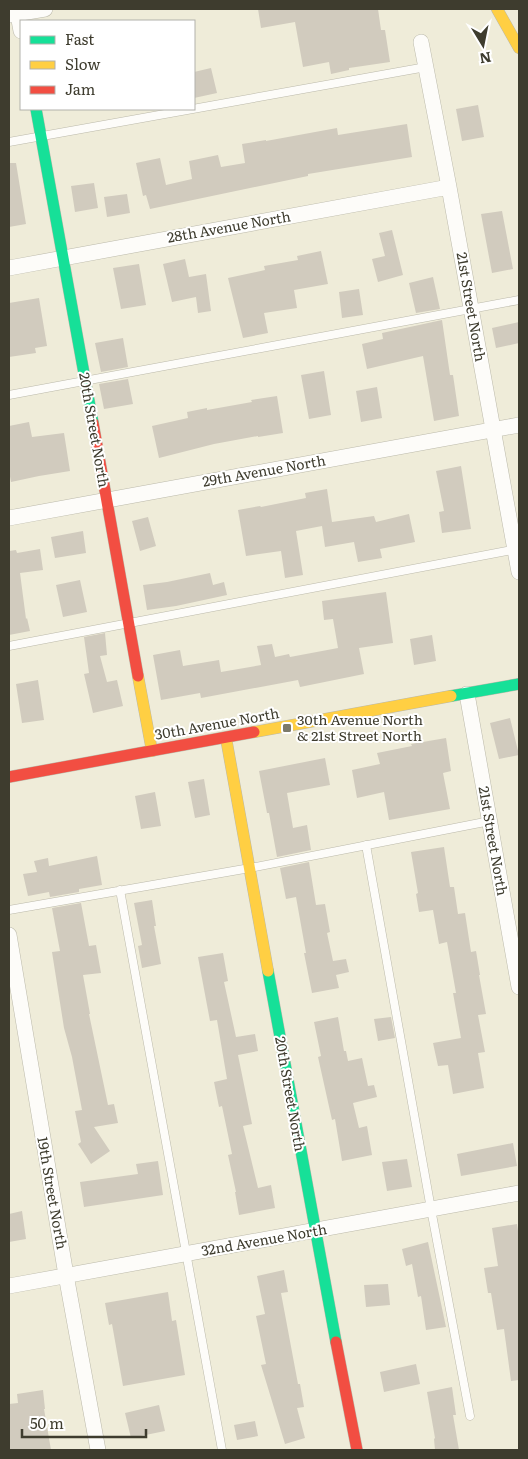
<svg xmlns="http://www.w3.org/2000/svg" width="528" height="1459" font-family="Literata,serif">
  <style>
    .building { fill: #d1cbbe }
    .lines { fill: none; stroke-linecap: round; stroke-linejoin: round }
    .lane-casing { stroke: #bbb9aa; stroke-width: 9 }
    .street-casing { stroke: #bbb9aa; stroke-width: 16 }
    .fast-casing { stroke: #bbb9aa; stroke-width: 12 }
    .slow-casing { stroke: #bbb9aa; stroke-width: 12 }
    .jam-casing { stroke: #bbb9aa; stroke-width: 12 }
    .lane { stroke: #fdfcf9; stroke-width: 8 }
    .street { stroke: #fdfcf9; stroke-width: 15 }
    .fast { stroke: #16e098; stroke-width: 11 }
    .slow { stroke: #ffcf43; stroke-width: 11 }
    .jam { stroke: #f24e42; stroke-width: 11 }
    .poi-dot { fill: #7c7a6a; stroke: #fff; stroke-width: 2 }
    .labels { text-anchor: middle; stroke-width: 4; stroke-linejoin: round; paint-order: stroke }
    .street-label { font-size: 14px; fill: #3e3c2e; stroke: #fff }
    .poi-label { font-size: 14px; fill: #3e3c2e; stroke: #fff; text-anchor: start }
  </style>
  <rect width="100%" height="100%" fill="#efecd9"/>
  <!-- building -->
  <path class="building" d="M258,9H378L381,30H385L390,62L349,68V70L331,74L329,62L303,67L295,22L261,28Z
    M211,68L217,93L194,98V72Z
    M478,105L484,137L462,141L456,109Z
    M407,124L412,157L308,174V176L150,209L146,195L143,196L136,163L160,158L166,185L192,179L189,161L218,155L221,167L245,163L242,144L266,140V141L337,128L338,135Z
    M9,163H16L26,224L9,227Z
    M94,183L98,208L75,212L71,186Z
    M127,194L130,213L107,217L104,197Z
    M502,211L513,269L492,273L481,214Z
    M392,230L403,275L378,282L372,259L385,256L379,233Z
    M321,251L328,284L294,290L297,308L264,313L268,333L243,338L228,278L265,270L264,266L298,260L297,256Z
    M185,259L189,277L206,274L211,311L198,313L196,297L172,302L163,264Z
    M139,264L146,305L121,309L113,268Z
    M433,277L440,309L416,313L409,283Z
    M359,289L363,315L342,318L339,292Z
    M39,298L47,346L35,348L36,353L9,357V303Z
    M442,320L450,375H453L459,416L434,421L423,356L367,369L362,344L383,339L382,333Z
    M519,322V343L496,348L492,328Z
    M123,338L128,367L101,372L95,343Z
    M324,371L331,415L309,419L301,375Z
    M128,379L133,404L104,409L99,384Z
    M377,387L382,418L361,422L356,391Z
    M277,396L283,433L258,437V436L214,444L159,458L152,426L188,418L187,412L207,408V410L252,402L251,400Z
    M29,422L32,437L64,433L70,471L39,476L11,482L9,471V426Z
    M461,466L471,529L442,533L439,512L444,511L436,471Z
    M327,489L332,522L374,516L376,522L409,514L415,542L380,549L382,558L358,562L354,542L325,547L322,526L296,531L303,575L285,578L281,551L246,556L238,510L260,506L261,507L306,498L305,493Z
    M148,517L156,546L140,551L132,521Z
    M83,531L86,553L55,558L51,537Z
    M40,549L43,570L20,573L26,619L27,618L30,631L9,635V551L16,550L17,553Z
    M210,573L213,585L224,582L227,595L176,606L147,610L143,585L167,582Z
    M80,580L87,612L63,617L56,585Z
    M386,592L393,643L359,648L364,674L300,687L298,680L201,698L200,693L161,700L153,655L180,650L183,666L219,660L221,672L261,665L257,646L272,644L275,657L289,654L290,657L338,648L333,619L324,620L322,601Z
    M105,633L107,655L100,656L107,682L117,680L123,706L93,713L84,674L89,673L84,637Z
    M432,635L436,661L414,665L410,639Z
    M38,680L44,720L22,723L16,684Z
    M510,718L519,755L499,759L490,723Z
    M446,738L451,771L443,773L450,809L389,820L384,792L357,798L352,770L380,764L377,753L412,746L411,744Z
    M325,758L330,785L287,793L293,828L307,825L311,850L277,857L269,813H267L259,771Z
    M204,779L210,815L195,818L188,782Z
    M155,792L161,826L141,829L135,796Z
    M444,847L450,887H454L458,914L465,913L471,952L476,951L480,975H479L486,1014L478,1015L485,1052L478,1053L484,1088L453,1094L448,1065L438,1066L433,1043L461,1038L453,993H456L447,942L439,944L433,910L419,912L416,894L418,893L411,852Z
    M97,856L102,885L79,889V892L50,897L49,892L28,896L23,874L37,872L34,861L48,858L49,866Z
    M309,862L316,905L325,904L330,932L327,933L333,961L346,959L349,972L336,975L339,988L312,993L304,953H306L296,897L286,899L280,868Z
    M152,900L156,926H154L161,964L142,968L138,946L142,945L134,903Z
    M81,903L89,946L96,945L101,973L83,975L90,1014H89L108,1105L114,1104L118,1123L94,1127L110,1151L91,1164L78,1144L81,1142L75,1111L82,1110L72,1057L64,1028L52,952L60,951L52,908Z
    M223,953L228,981L224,982L236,1037L255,1034L258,1051L238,1055L252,1124L243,1126L258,1188L271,1185L275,1208L239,1215L235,1192H236L228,1155L232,1154L222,1106L219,1107L214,1082L227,1079L217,1020L210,1021L198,957Z
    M338,1017L344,1051H346L348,1061L362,1058L368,1086L374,1085L377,1097L353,1103L359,1128L367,1126L372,1155L342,1161L335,1119L332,1120L318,1057L321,1056L314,1022Z
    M391,1017L395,1038L378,1041L374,1019Z
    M513,1143L517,1166L461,1176L457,1154Z
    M407,1159L412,1187L387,1191L382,1162Z
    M158,1161L163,1195L84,1207L80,1182L138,1174L136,1164Z
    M22,1211L26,1239L9,1242V1214Z
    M517,1224L519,1238V1380L511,1381L504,1329L497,1330L491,1293H488L484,1268L498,1266L492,1228Z
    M428,1242L446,1327L426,1330L421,1296L418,1297L412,1264L406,1266L402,1249Z
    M284,1270L288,1292L281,1293L298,1384H300L304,1407L297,1408L305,1438L285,1444L261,1365L266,1364L256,1316L265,1314L257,1276Z
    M388,1284L390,1305L366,1307L364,1285Z
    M168,1292L172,1321L176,1320L185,1375L123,1386L112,1324L109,1325L105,1303Z
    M416,1364L420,1384L384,1392L380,1372Z
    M452,1387L456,1415H453L459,1450H435L434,1439L435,1438L427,1392Z
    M43,1390L45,1409H44L51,1450H9V1404L18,1403L17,1394Z
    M159,1405L165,1431L131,1438L125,1413Z
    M255,1421L258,1436L237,1440L234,1425Z"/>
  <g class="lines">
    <!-- lane casing -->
    <g class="lane-casing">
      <path id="lane" d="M9,142L426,67
        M9,395L519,300
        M9,646L517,549
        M366,845L431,1209L470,1416
        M120,890L222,1450
        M9,910L250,868L490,821"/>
    </g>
    <!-- street casing -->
    <g class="street-casing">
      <path id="street" d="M17,9L21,31
        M9,15L45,9
        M421,42L449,187L519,572
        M9,268L449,187
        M9,518L519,425
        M467,694L519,987
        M9,935L66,1275L98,1450
        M9,1286L519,1193"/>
    </g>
    <!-- fast casing -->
    <g class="fast-casing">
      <path id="fast" d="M36,109L93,423
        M451,696L519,684
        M268,971L336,1342"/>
    </g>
    <!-- slow casing -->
    <g class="slow-casing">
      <path id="slow" d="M497,9L519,48
        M138,676L152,751
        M254,732L451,696
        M226,738L268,971"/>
    </g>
    <!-- jam casing -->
    <g class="jam-casing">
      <path id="jam" d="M93,423L138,676
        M9,777L254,732
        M336,1342L357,1450"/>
    </g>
    <!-- lane -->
    <use href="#lane" class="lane"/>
    <!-- street -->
    <use href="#street" class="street"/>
    <!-- fast -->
    <use href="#fast" class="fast"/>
    <!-- slow -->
    <use href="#slow" class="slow"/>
    <!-- jam -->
    <use href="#jam" class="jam"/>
  </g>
  <!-- markers -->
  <rect class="poi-dot" x="282" y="723" width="10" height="10" rx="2.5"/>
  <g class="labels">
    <!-- street labels -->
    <g class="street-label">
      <text transform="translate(229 227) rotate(-10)" y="5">28th Avenue North</text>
      <text transform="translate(471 307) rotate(80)" y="5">21st Street North</text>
      <text transform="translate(94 430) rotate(80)" y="5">20th Street North</text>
      <text transform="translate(264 471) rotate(-10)" y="5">29th Avenue North</text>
      <text transform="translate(217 724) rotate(-10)" y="5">30th Avenue North</text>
      <text transform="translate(493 841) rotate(80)" y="5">21st Street North</text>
      <text transform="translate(290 1094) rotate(80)" y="5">20th Street North</text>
      <text transform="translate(52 1193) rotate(80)" y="5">19th Street North</text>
      <text transform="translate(264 1240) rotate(-10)" y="5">32nd Avenue North</text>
    </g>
    <!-- poi labels -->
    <g class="poi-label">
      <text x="297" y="725">30th Avenue North<tspan x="297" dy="16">&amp; 21st Street North</tspan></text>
    </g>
  </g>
  <!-- border -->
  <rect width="528" height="1459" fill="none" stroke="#3e3c2e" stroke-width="20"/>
  <!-- legend -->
  <rect x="20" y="20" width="175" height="90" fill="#ffffff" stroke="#b2b1ab"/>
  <rect x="30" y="36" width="25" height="8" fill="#16e098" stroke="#b2b1ab"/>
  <text x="65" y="45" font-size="15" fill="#3e3c2e">Fast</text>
  <rect x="30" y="61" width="25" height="8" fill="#ffcf43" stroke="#b2b1ab"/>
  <text x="65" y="70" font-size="15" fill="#3e3c2e">Slow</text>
  <rect x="30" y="86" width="25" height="8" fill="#f24e42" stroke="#b2b1ab"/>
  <text x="65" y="95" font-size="15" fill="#3e3c2e">Jam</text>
  <!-- north arrow -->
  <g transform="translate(483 45) rotate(170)" stroke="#ffffff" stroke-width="4" paint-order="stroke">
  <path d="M0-4L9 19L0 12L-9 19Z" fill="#3e3c2e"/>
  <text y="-8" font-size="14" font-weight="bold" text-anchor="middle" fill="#3e3c2e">N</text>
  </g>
  <!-- scale -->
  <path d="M22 1429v8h124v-8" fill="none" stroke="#3e3c2e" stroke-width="2.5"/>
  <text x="30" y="1429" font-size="15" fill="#3e3c2e" stroke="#ffffff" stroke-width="4" paint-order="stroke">50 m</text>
</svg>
